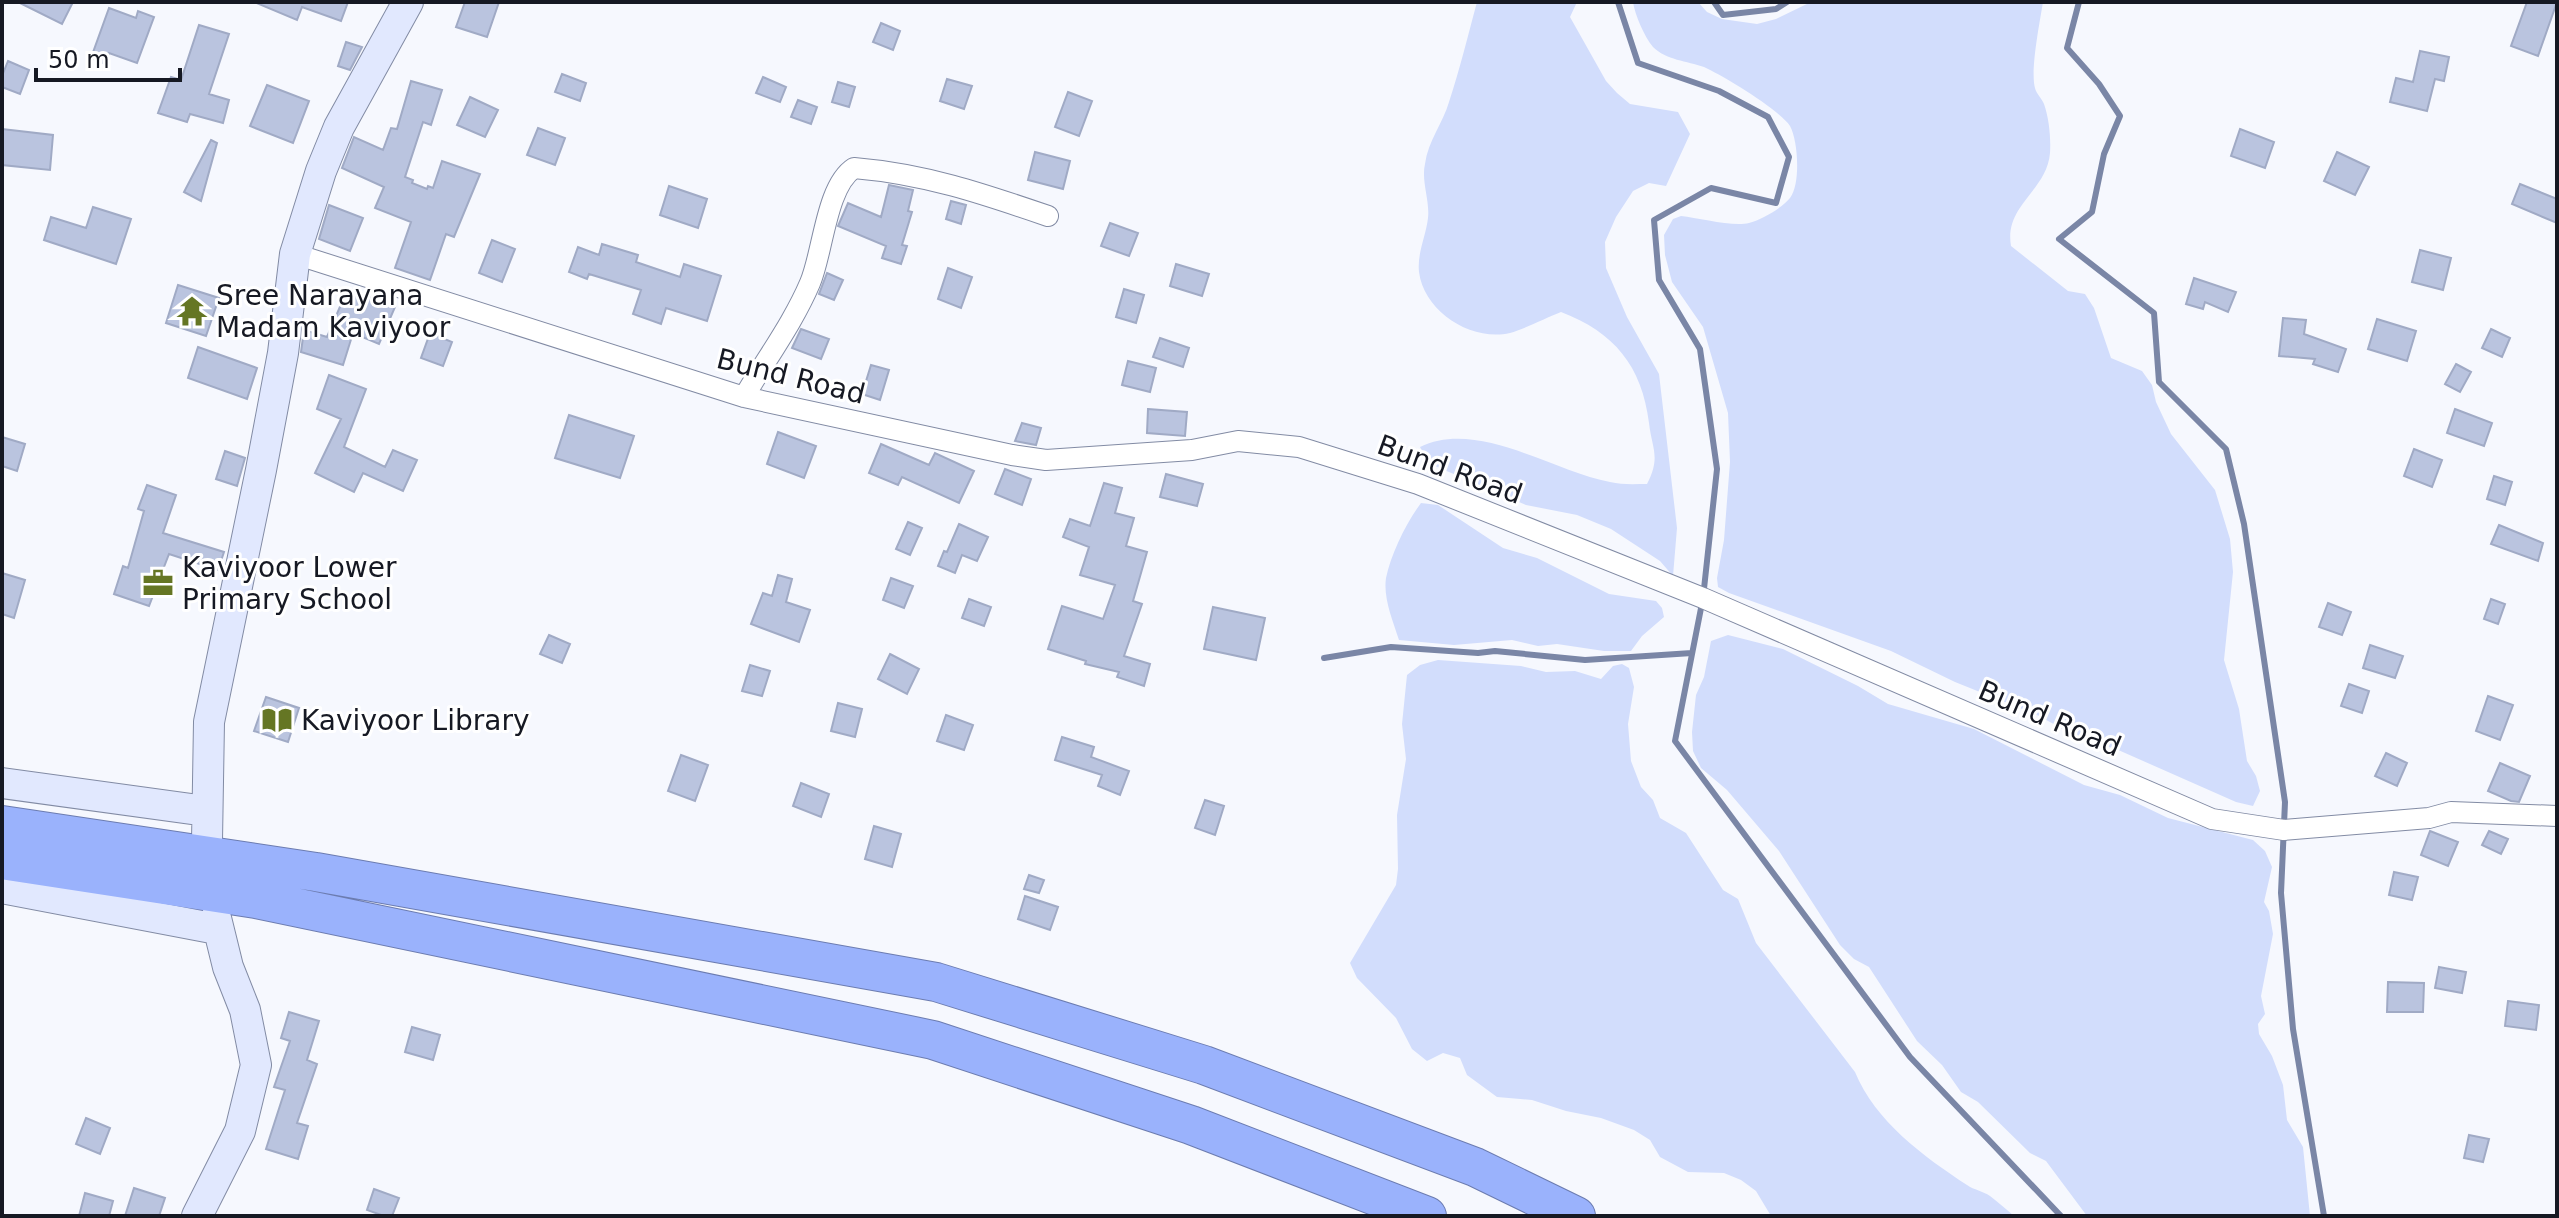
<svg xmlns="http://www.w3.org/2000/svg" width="2559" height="1218" font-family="'DejaVu Sans',sans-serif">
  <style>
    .green { fill: #d2ddfc }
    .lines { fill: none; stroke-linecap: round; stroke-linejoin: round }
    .stream { stroke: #7a86a6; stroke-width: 6 }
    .building { fill: #bac4df; stroke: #a0aac5; stroke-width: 2 }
    .street-casing { stroke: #828ba4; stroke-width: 22 }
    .secondary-casing { stroke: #828ba4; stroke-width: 32 }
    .highway-casing { stroke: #6c7cb0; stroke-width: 40 }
    .street { stroke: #fff; stroke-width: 20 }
    .secondary { stroke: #e1e8fe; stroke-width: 30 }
    .highway { stroke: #9ab2fc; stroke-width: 38 }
    .labels { text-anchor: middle; stroke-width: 6; stroke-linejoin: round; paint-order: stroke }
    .poi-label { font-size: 28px; fill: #161923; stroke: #fff; text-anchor: start }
    .street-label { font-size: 28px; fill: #161923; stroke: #fff }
  </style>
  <rect width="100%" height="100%" fill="#f6f8fe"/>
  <!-- green -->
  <path class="green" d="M1477,2H1577L1570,17L1606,81L1617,93L1630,104L1678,112L1690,134L1666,186L1649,183L1633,191L1616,217L1605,242L1606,268L1627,317L1659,374L1677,528L1673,576L1660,561L1611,529L1577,515L1526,505L1428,463L1420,447C1477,419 1553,471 1610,482C1622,485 1635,484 1647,484C1661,457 1652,449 1649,423C1642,366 1614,332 1561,312C1546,318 1524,329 1510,333C1472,342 1424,312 1419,272C1417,253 1426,236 1428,218C1430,200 1421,181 1425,164C1428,141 1443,123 1449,102C1460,69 1468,35 1477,2Z
    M1633,2H1698L1707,12L1722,19L1757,24L1776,19L1811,2H2043C2040,21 2030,71 2035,88C2036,93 2042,99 2044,104C2049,118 2051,138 2050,153C2047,191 2004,205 2011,246L2068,291L2085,294L2094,308L2111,358L2142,371L2152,385L2156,402L2171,434L2215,490L2230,539L2233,572L2224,660L2239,709L2247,761L2256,776L2260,791L2253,806L2236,802L2116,749L2083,740L2037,715L1955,682L1891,651L1729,593L1718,587L1717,578L1724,540L1730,462L1728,413L1703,327L1672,282L1665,255L1664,235L1673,219L1681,216C1699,218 1733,227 1749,223C1761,220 1782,208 1790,198C1801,184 1798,140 1790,126C1780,110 1722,75 1704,67C1687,61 1666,60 1653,47C1644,36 1635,15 1633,2Z
    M1421,503L1438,505L1503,548L1537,558L1609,594L1656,601L1662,608L1664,617L1642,636L1631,651H1604L1557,644L1538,646L1512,640L1454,645L1399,640C1393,621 1383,598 1386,578C1391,554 1406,523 1421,503Z
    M1728,635L1783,649L1858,686L1888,704L1974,729L2084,785L2120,795L2168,818L2253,840L2265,851L2272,867L2264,902L2269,911L2273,934L2261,996L2265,1014L2258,1024L2259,1034L2272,1056L2283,1085L2287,1120L2303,1147L2310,1216H2087L2046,1161L2030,1153L1978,1102L1961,1092L1942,1065L1917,1041L1869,967L1854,959L1840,945L1779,851L1727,790L1701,768L1693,751L1692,732L1696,695L1704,677L1711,641Z
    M1438,660L1521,666L1546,672L1575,671L1601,679L1613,666L1622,664L1629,668L1634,687L1628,724L1631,761L1641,787L1653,800L1660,818L1686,833L1723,890L1738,899L1756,943L1855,1072C1875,1121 1924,1157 1967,1185C1974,1190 1983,1191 1990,1196C1998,1202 2006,1209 2014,1216H1771L1756,1191L1741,1180L1724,1173L1688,1172L1660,1157L1650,1140L1634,1130L1601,1118L1566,1111L1532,1100L1497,1097L1467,1075L1460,1058L1443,1053L1427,1061L1412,1049L1396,1018L1357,978L1350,963L1396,885L1398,869L1397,815L1406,759L1402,724L1407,675L1420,665Z"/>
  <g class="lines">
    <!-- stream -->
    <path class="stream" d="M1618,2L1638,63L1719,91L1768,117L1789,157L1776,203L1711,188L1654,220L1659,280L1700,349L1717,469L1703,598L1675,741L1910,1057L2061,1216
      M1714,2L1723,15L1776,9L1787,2
      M2079,2L2067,48L2099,84L2120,116L2104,154L2092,212L2059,239L2154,313L2159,382L2226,449L2244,524L2285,802L2281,893L2293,1029L2324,1216
      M1324,658L1391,647L1478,653L1495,651L1585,660L1692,653"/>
  </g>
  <!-- building -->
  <path class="building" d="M18,2H73L62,24Z
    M254,2H348L341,21L302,7L297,20Z
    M465,2H499L487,37L456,27Z
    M2527,2H2557L2538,56L2511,46Z
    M109,8L136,18L138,11L154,17L137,63L109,53L105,64L91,58Z
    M881,23L900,31L893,50L873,42Z
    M199,25L229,34L209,94L229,100L223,123L190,114L187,122L158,113L171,77L181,80Z
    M346,42L362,47L350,70L338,66Z
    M2420,51L2449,57L2444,81L2435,79L2427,111L2390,102L2396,78L2413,82Z
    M8,61L29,70L20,94L2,87V76Z
    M562,74L586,83L580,101L555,92Z
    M763,77L786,87L780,102L756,93Z
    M947,79L972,86L964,109L940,101Z
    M411,81L442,90L431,125L423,122L405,177L413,180L412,183L427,189L428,186L433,188L442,161L480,174L454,237L446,234L430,280L395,268L411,222L375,208L384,187L342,168L354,137L383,150L391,128L397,129Z
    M838,82L855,87L849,107L832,102Z
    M267,85L309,101L293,143L250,126Z
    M1068,92L1092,101L1079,136L1055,127Z
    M470,97L498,110L485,137L457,125Z
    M798,100L817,107L811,124L791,117Z
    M538,128L565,138L555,165L527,155Z
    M2,129L53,135L50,170L2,165Z
    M2240,129L2274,142L2265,168L2231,156Z
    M211,140L217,143L201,201L184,192Z
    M1035,152L1070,161L1063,189L1028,180Z
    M2337,152L2369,167L2355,195L2324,181Z
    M2520,184L2557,199V223L2512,204Z
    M889,185L913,190L908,211L912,212L902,245L907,246L901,264L882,258L886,246L838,226L848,203L881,217Z
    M669,186L707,199L698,228L660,215Z
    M951,201L966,205L961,224L946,219Z
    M329,205L363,218L350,251L319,239Z
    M93,207L131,219L116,264L44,240L51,217L86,228Z
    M1110,223L1138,233L1129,256L1101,246Z
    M492,240L515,249L502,282L479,273Z
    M602,244L638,255L636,262L680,277L684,264L721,276L707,321L666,308L661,324L633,314L641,290L589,274L587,279L569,272L578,247L599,255Z
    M2420,250L2451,258L2443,290L2412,282Z
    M1176,264L1209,274L1202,296L1170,286Z
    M948,268L972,277L961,308L938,299Z
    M827,273L843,280L834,300L819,294Z
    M2194,278L2236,292L2228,312L2205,302L2203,309L2186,304Z
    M178,285L219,298L206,336L166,323Z
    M348,288L395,307L379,344L353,333L343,365L301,352L304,330L327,337Z
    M1124,289L1144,295L1136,323L1116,317Z
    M2283,318L2306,320L2304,334L2346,349L2338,372L2313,364L2315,359L2279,356Z
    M2377,319L2416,331L2407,361L2368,349Z
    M801,329L829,339L821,359L792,348Z
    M2491,329L2510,338L2502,357L2482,348Z
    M430,333L452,342L443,366L421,358Z
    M1160,338L1189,348L1183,367L1153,357Z
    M198,347L257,368L247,399L188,378Z
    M1128,361L1156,368L1150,392L1122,385Z
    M2456,364L2471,372L2460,392L2445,384Z
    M871,365L889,370L880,400L862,394Z
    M329,375L366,389L344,447L385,467L393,450L417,460L403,491L363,473L354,492L315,473L341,419L317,409Z
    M1148,409L1187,412L1185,436L1147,433Z
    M2455,409L2492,423L2484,446L2447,433Z
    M569,415L634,436L620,478L555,458Z
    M1022,423L1041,428L1036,445L1015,441Z
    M778,432L816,446L804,478L767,464Z
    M2,437L25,444L17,471L2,466Z
    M881,444L929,465L935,453L974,471L959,503L902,477L898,485L869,473Z
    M2414,449L2442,460L2432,487L2404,476Z
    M225,451L245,458L237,486L216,479Z
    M1005,469L1031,479L1022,505L995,494Z
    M1166,474L1203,484L1197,506L1160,497Z
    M2494,476L2512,482L2505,505L2487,499Z
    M1104,483L1122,488L1115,513L1134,518L1126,546L1147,552L1133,601L1142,604L1124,656L1150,664L1144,686L1117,677L1119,672L1085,664L1086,661L1048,649L1062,606L1103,619L1115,585L1080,575L1089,547L1063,537L1070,519L1090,526Z
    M147,485L176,495L163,533L224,552L218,570L169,554L149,606L114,594L123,566L128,568L144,511L138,509Z
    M908,522L922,528L910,555L896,549Z
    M959,524L988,537L977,561L962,555L955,573L938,566L944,551L947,552Z
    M2499,525L2543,543L2538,561L2491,544Z
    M2,573L25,580L14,618L2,614Z
    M778,575L792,579L786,602L810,610L799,642L751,624L763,593L772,596Z
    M891,578L913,586L904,608L883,600Z
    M969,599L991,607L984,626L962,618Z
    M2491,599L2505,604L2498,624L2484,619Z
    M2328,603L2351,612L2342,635L2319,627Z
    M1213,607L1265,618L1256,660L1204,649Z
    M549,635L570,644L562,663L540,654Z
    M2370,645L2403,656L2395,678L2363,668Z
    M890,654L919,669L907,694L878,679Z
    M750,665L770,671L762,696L742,691Z
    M2349,684L2369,691L2362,713L2341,706Z
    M2488,696L2513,705L2500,740L2476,731Z
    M266,697L299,708L288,742L254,731Z
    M838,703L862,709L855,737L831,731Z
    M946,715L973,725L964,750L937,741Z
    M1062,737L1094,747L1091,757L1129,771L1120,795L1098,786L1102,775L1055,760Z
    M2386,753L2407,763L2397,786L2375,776Z
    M681,755L708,765L695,801L668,791Z
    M2500,763L2530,776L2519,802L2511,801L2488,791Z
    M801,783L829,794L821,817L793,806Z
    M1205,800L1224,806L1215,835L1195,828Z
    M874,826L901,834L892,867L865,859Z
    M2430,831L2458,842L2448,866L2421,855Z
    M2489,831L2508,839L2501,854L2482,845Z
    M2394,872L2418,877L2412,900L2389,895Z
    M1029,875L1044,880L1039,893L1024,889Z
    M1025,896L1058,907L1050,930L1018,919Z
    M2439,967L2466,972L2462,993L2435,988Z
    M2388,982L2424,983L2423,1012H2387Z
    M2508,1001L2539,1005L2536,1030L2505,1026Z
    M289,1012L319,1021L307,1060L317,1064L297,1123L308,1126L298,1159L266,1149L285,1090L274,1087L290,1041L281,1038Z
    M412,1027L440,1035L433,1060L405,1052Z
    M86,1118L110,1128L100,1154L76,1144Z
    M2469,1135L2489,1139L2483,1162L2464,1158Z
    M134,1188L165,1198L159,1216H125Z
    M374,1189L399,1198L392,1216H384L367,1210Z
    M85,1193L113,1201L109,1216H79Z"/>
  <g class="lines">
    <!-- street casing -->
    <g class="street-casing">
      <path id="street" d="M295,254L744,397L1012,455L1046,460L1192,450L1238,441L1299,447L1418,484L1703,598L2212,819L2284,830L2429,818L2451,812L2557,816
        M744,397C766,359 793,323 810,283C823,253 826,186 854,168C925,174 981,193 1048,216"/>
    </g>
    <!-- secondary casing -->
    <g class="secondary-casing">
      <path id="secondary" d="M2,783L206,811
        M207,841L209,722L261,470L283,353L295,254L321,171L339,127L408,2
        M2,888L217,929
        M197,1216L240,1131L256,1065L245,1010L228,967L216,918"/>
    </g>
    <!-- highway casing -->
    <g class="highway-casing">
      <path id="highway" d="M2,825L316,872L936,982L1204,1065L1475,1167L1576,1216
        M2,860L256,899L933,1040L1191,1125L1427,1216"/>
    </g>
    <!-- street -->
    <use href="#street" class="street"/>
    <!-- secondary -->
    <use href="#secondary" class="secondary"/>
    <!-- highway -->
    <use href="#highway" class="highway"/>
  </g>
  <!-- icons -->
  <defs>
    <g id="temple-bare" transform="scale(2.4)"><path d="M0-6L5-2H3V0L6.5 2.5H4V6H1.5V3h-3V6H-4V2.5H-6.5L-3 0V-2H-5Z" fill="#657624" stroke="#fff" stroke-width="2.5" paint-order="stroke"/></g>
    <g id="office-bare" transform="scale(2.4)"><path d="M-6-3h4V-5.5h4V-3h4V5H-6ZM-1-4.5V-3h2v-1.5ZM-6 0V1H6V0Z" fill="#657624" stroke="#fff" stroke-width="2.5" paint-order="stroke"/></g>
    <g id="library-bare" transform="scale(2.4)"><path d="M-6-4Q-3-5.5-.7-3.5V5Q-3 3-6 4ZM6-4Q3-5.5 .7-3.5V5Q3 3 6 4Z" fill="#657624" stroke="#fff" stroke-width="2.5" paint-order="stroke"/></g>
  </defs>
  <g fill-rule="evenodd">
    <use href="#temple-bare" x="192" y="311"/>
    <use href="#office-bare" x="158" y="583"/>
    <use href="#library-bare" x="277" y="720"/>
  </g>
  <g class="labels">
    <!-- poi labels -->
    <g class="poi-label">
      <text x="216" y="305">Sree Narayana<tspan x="216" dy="32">Madam Kaviyoor</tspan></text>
      <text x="182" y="577">Kaviyoor Lower<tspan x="182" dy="32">Primary School</tspan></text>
      <text x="301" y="730">Kaviyoor Library</text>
    </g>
    <!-- street labels -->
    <g class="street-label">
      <text transform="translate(791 376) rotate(14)" y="10">Bund Road</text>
      <text transform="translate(1450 469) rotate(20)" y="10">Bund Road</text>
      <text transform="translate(2050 718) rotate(23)" y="10">Bund Road</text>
    </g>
  </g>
  <!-- border -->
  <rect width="2559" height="1218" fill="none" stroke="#161923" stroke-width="8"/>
  <!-- scale -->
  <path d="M36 68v12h144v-12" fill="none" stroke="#161923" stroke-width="4"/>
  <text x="48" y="68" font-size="24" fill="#161923" stroke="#ffffff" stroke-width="6" paint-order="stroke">50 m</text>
</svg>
